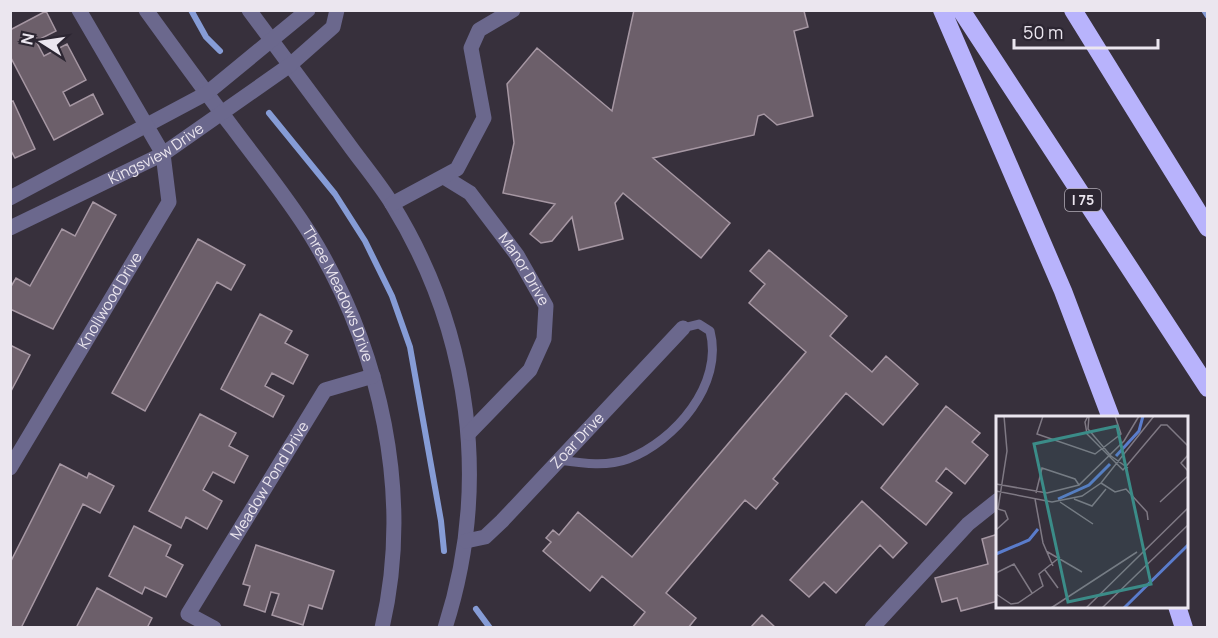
<svg xmlns="http://www.w3.org/2000/svg" width="1218" height="638" font-family="Manrope,sans-serif">
  <style>
    .lines { fill: none; stroke-linecap: round; stroke-linejoin: round }
    .stream { stroke: #869cd6; stroke-width: 6 }
    .building { fill: #6c5f6a; stroke: #a697a3; stroke-width: 1.5 }
    .service { stroke: #6b688d; stroke-width: 9 }
    .minor { stroke: #6b688d; stroke-width: 15 }
    .motorway { stroke: #b8b3fc; stroke-width: 18 }
    .labels { text-anchor: middle; stroke-width: 4.5; stroke-linejoin: round; paint-order: stroke }
    .shield { fill: #2c2632; stroke: #b2acb6; stroke-width: 1.5 }
    .shield-label { font-size: 14px; font-weight: bold; fill: #ebe6ef }
    .street-label { font-size: 15px; fill: #ebe6ef; stroke: #2c2632 }
    .inset-river { fill: none; stroke: #5a7ccc; stroke-width: 3 }
    .inset-road { fill: none; stroke: #7f7984; stroke-width: 1.5 }
    .view { fill: #3b8c88; fill-opacity: 0.15; stroke: #3b8c88; stroke-width: 3 }
    .inset-edge { fill: none; stroke: #ebe6ef; stroke-width: 3 }
  </style>
  <rect width="100%" height="100%" fill="#37303c"/>
  <g class="lines">
    <!-- stream -->
    <path class="stream" d="M191,10L206,37L220,51
      M1204,10L1208,16
      M269,113L335,194L365,241L392,296L410,347L441,521L444,551
      M476,609L490,628"/>
  </g>
  <!-- building -->
  <path class="building" d="M634,10L804,11L808,27L794,31L813,116L777,125L764,114L758,116L754,135L653,158L730,223L701,258L623,193L615,203L623,239L579,250L572,217L552,241L541,243L530,234L555,204L503,193L514,143L507,84L537,48L612,111Z
    M46,11L56,31L36,41L44,56L67,44L86,80L63,92L70,106L93,94L103,114L54,140L10,56V30Z
    M13,101L35,149L15,158L10,149V102Z
    M93,202L116,215L53,329L10,309V288L16,278L30,286L62,229L75,236Z
    M198,239L245,265L231,290L217,282L145,411L112,393Z
    M769,250L847,316L830,336L872,372L886,356L918,384L883,425L846,393L773,479L778,483L756,509L745,500L666,593L696,618L688,628H632L645,612L602,576L590,591L543,551L551,542L546,538L553,530L559,535L578,512L632,557L806,352L749,303L765,284L750,271Z
    M260,314L292,331L285,343L308,355L293,384L272,373L265,386L284,396L273,417L221,389Z
    M10,345L30,355L10,393Z
    M946,406L980,433L972,442L988,455L965,484L946,468L936,481L952,493L926,525L881,488Z
    M200,414L236,433L229,446L248,456L234,483L213,472L203,490L222,501L207,529L186,517L181,528L149,511Z
    M60,464L87,478L89,473L114,486L100,513L83,504L21,628H10V563Z
    M862,501L907,543L893,558L880,545L836,593L824,582L809,597L790,580Z
    M134,526L171,545L166,556L183,565L166,597L145,587L142,594L109,576Z
    M998,534V601L961,611L957,598L942,602L935,578L988,564L982,539Z
    M256,545L334,571L322,609L309,605L303,625L272,615L279,594L271,592L265,612L244,605L250,586L243,584Z
    M97,588L152,618L147,628H76Z
    M762,615L776,628H750Z"/>
  <g class="lines">
    <!-- service -->
    <path class="service" d="M559,460C581,463 606,467 628,459C675,441 724,384 710,331L699,324L683,328"/>
    <!-- minor -->
    <g class="minor">
      <path id="s1" d="M146,10C175,50 203,89 233,128C259,163 287,197 310,234C381,349 413,495 382,628"/>
      <path d="M249,10C282,54 314,98 347,142C362,163 379,183 392,204C471,332 491,485 445,628"/>
      <path id="s2" d="M444,177L470,193L517,255L546,306L544,339L530,370L469,433"/>
      <path d="M10,198L207,93L308,10"/>
      <path d="M392,204L457,169L484,118L471,48L479,30L513,10"/>
      <path id="s3" d="M10,228L163,154L290,65L333,27L337,10"/>
      <path id="s4" d="M10,468L169,202L163,154L79,10"/>
      <path id="s5" d="M466,541L485,537L502,521L683,328"/>
      <path id="s6" d="M214,628L188,614L325,390L373,376"/>
      <path d="M872,628L968,524L998,500"/>
    </g>
    <!-- motorway -->
    <path class="motorway" d="M942,10L1063,291L1111,418
      M961,10L1208,388
      M1073,10L1208,228
      M1177,606L1184,628"/>
  </g>
  <g class="labels">
    <!-- shield labels -->
    <rect class="shield" x="1065" y="189" width="36" height="22" rx="4.5"/>
    <g class="shield-label">
      <text x="1083" y="205">I 75</text>
    </g>
    <!-- street labels -->
    <g class="street-label">
      <text dy="5" stroke="none"><textPath href="#s3" startOffset="164">Kingsview Drive</textPath></text>
      <text dy="5" stroke="none"><textPath href="#s2" startOffset="124">Manor Drive</textPath></text>
      <text dy="5" stroke="none"><textPath href="#s1" startOffset="344">Three Meadows Drive</textPath></text>
      <text dy="5" stroke="none"><textPath href="#s4" startOffset="195">Knollwood Drive</textPath></text>
      <text dy="5" stroke="none"><textPath href="#s5" startOffset="153">Zoar Drive</textPath></text>
      <text dy="5" stroke="none"><textPath href="#s6" startOffset="186">Meadow Pond Drive</textPath></text>
    </g>
  </g>
  <!-- overview -->
  <g transform="translate(996 416)">
    <rect width="192" height="192" fill="#37303c"/>
    <path class="inset-river" d="M120,40L143,15L147,0M62,83L93,69L114,48M0,138L33,124L42,113M128,192L192,129"/>
    <path class="inset-road" d="M47,0L41,18L99,38L125,18L119,0M92,0L89,6L91,18L127,54L165,9H171L192,30M93,0L92,13L115,40L132,52M192,39L185,47L192,55M105,67L119,76L130,73L151,96L152,104M0,68L51,77L83,69L128,25L143,0M0,75L56,86L86,80L105,67L158,0M40,77L46,52L79,63L83,69M39,83L47,127L57,150M78,83L96,90L110,73M64,86L97,108M164,86L192,60M2,93L11,35L8,0M0,114L12,103L9,95L2,93M50,135L86,156M49,154L62,172M0,157L18,148L36,177M0,178L15,188L22,187L47,170L43,158L64,141M55,192L141,136M90,192L192,92M106,192L192,109"/>
    <path class="view" d="M121,10L155,168L72,186L38,28Z"/>
    <rect width="192" height="192" class="inset-edge"/>
  </g>
  <!-- border -->
  <rect width="1218" height="638" fill="none" stroke="#ebe6ef" stroke-width="24"/>
  <!-- north arrow -->
  <g transform="translate(42 42) rotate(282)" stroke="#2c2632" stroke-width="4.5" paint-order="stroke">
  <path d="M0-4.5L10 22L0 15L-10 22Z" fill="#ebe6ef"/>
  <text y="-9" font-size="16" font-weight="bold" text-anchor="middle" fill="#ebe6ef">N</text>
  </g>
  <!-- scale -->
  <path d="M1014 39v9h144v-9" fill="none" stroke="#ebe6ef" stroke-width="3"/>
  <text x="1023" y="39" font-size="18" fill="#ebe6ef" stroke="#2c2632" stroke-width="4.5" paint-order="stroke">50 m</text>
</svg>
